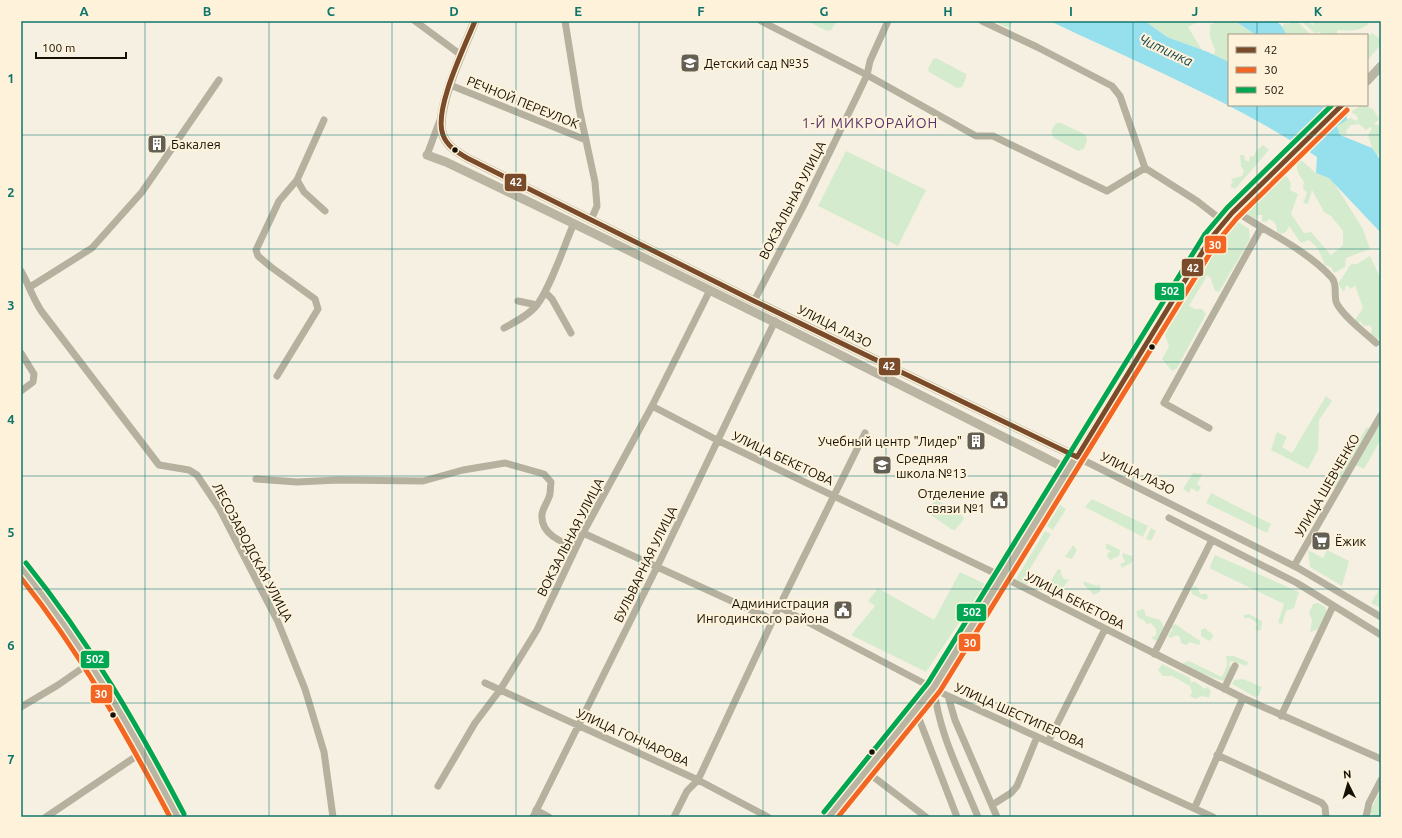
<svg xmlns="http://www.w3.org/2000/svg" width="1402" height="838" font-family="Ubuntu,sans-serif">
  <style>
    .green { fill: #d5ebce }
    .water { fill: #95e0ec }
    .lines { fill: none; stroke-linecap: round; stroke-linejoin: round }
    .minor { stroke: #b6b09f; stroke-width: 7 }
    .major { stroke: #bab4a2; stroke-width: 9 }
    .bus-1-casing { stroke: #fef3da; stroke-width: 8 }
    .bus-2-casing { stroke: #fef3da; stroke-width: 8 }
    .bus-3-casing { stroke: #fef3da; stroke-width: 8 }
    .bus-1 { stroke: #7a4b2a; stroke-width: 5 }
    .bus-2 { stroke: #f26522; stroke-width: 5 }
    .bus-3 { stroke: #00a651; stroke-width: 5 }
    .grid { fill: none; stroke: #0f766e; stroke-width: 1; stroke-opacity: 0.55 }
    .bus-dot { fill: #151106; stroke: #fef3da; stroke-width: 1.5 }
    .labels { text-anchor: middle; stroke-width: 4; stroke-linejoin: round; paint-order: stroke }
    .poi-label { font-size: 13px; fill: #151106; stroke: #fef3da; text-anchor: start }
    .street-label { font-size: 13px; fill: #151106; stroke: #fef3da }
    .water-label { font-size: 14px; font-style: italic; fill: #174852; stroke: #fef3da }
    .neighbourhood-label { font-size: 14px; letter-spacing: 1px; fill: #56346d; stroke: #fef3da }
    .line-badge { stroke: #fef3da; stroke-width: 1.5 }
    .badge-label { font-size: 11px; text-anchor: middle; font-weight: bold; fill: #fff }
    .neatline { fill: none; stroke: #0f766e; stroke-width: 1.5 }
    .grid-label { font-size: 13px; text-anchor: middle; font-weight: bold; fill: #0f766e }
  </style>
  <rect width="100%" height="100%" fill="#f6f0e2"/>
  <!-- green -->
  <path class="green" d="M807,21H837L831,30L827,31Z
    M988,21H1011L1012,23L1009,28L993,21L991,23Z
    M1145,21H1200L1188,27L1202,50L1167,37Z
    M1218,21H1235L1256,35H1229V62L1214,55L1215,50L1210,37V25Z
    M1289,21H1297L1311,35H1287L1282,27L1285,23L1289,24Z
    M1301,21H1306L1314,25V21H1366L1369,24C1358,32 1350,31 1337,30V35H1321L1320,32L1315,33Z
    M1372,33L1380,39L1381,44L1367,61V36Z
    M936,58L966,74V78L962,87L957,88L929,72L928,69L933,59Z
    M1362,105L1373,109L1379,119L1374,124L1381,126V152L1377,156L1372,148L1368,135L1372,129L1370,127L1366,130L1359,124L1351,125L1346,131L1347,134L1340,135L1337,126L1342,121L1351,118L1356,121L1358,118L1356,115L1352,113V111Z
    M1056,123H1061L1086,135L1087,140L1084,149L1078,151L1054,138L1051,131Z
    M1263,145L1269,150L1237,187L1234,189L1230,186L1233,182L1231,179L1242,176L1244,171L1241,166L1240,155H1244L1245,160L1249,162L1250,157L1254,156L1256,151Z
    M846,151L926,190L898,246L818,206Z
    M1301,160L1316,173L1331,178L1363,229L1370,249L1346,258L1345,267L1334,273L1331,267L1325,265L1317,247L1309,240L1301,243L1289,226L1286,232L1281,234L1277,232C1277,225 1275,222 1269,219L1266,222H1262V215H1257L1256,220L1249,217L1246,210L1262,199L1285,174L1291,183L1290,190L1298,194L1291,214L1304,233L1311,232L1331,255L1343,245V231L1331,216L1324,212L1312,190L1308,204L1303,203L1307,193L1303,188L1304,182L1298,173L1296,162Z
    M1234,219L1249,229L1250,239L1219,292L1215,291L1210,277L1207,275C1202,286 1195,295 1189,306L1195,309H1202L1206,314L1177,368L1172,371L1162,359L1169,347L1165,335L1204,264Z
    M1370,256L1381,279V337L1375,342L1371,334L1372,328L1369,325L1364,326L1360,321L1358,325L1354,321L1363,308L1355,285L1351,289L1346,285L1344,292L1338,284L1351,264H1357Z
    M1326,396L1332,401L1319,420L1318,450L1308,469L1271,450L1277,432L1287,437L1282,447L1292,453Z
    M1381,423V439L1364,469L1352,463L1342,480V490L1333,488L1335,481L1366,428L1379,426Z
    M1193,473L1202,474L1197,484L1201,487L1198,492L1191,488L1189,493L1183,489Z
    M1211,493L1271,524L1267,533L1206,503Z
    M1092,499L1148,526L1143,537L1085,507Z
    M937,500L962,515L964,519L955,530L951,529L928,513L934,501Z
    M1060,505L1066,509L1053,530L1047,526Z
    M1045,518L1048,519L1018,569L1013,566Z
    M1151,528L1156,531L1151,541L1146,539Z
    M1045,531L1051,534L1025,577L1029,580L1027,585L1016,579Z
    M1106,543L1120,550L1119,556L1110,560L1107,556L1108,553L1111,551L1106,549Z
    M1073,545L1077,550L1072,559L1065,557Z
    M1308,550L1323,558L1327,550L1349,561L1342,586L1310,567Z
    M1123,553L1132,556L1133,560L1131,563L1122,568L1120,564L1125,562L1122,555Z
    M1215,555L1299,592L1294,608L1286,611L1282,624L1278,623L1284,604L1211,569L1210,566Z
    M1058,569L1061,570V574L1064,579L1069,580L1061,590L1050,591L1046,589Z
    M960,572L985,584L926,672L851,635L875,606L868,601L878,588L934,620Z
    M1083,581L1097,586L1099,584L1101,591L1094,595L1084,585Z
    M1193,586L1198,588L1200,594H1207L1208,598L1205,600L1192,594L1191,590Z
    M1381,586V608L1371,603Z
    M1318,603L1325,607L1327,613L1318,629L1310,632L1312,620L1309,613L1313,604Z
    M1144,609L1146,616L1160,620L1165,629L1163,637L1156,641L1151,638L1156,635V629L1151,623L1147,624C1144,618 1135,620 1137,611Z
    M1249,614L1262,621L1261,630L1258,631L1255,628L1258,624L1250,618H1244V615Z
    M1175,624L1200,641V644L1198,645L1190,642L1186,645L1181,643L1180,637L1176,635L1171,638L1168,636L1172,630L1171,626Z
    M1205,628L1214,636L1209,641L1201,636V630Z
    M1226,656H1234L1248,662L1247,666L1232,661L1229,663L1231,668L1229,676L1223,681C1214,677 1189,671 1183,663L1189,661L1222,677L1227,666Z
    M1162,664L1190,678L1191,683L1194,681L1205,689L1208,687L1211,691L1209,698L1202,696L1195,699L1190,696L1192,692L1190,686L1172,676H1163L1158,670Z
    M1243,679L1262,687L1259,695L1255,697L1232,684L1234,680Z
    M1381,789V817H1376L1369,813Z"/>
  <!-- water -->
  <path class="water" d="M1050,21H1145L1167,37L1208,52L1229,62V105H1340L1346,113L1347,120L1337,126L1340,135L1372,148L1381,161V233L1329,178L1316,173L1317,157C1234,102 1140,64 1050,21Z
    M1235,21H1275L1281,25L1287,35H1256Z"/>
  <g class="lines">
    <!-- minor -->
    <path class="minor" d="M415,21L461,55
      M565,21L579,108L595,182L597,206L591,220
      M761,21L867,75L976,136H993L1107,191L1145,168
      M982,21L1037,47L1112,86L1120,96L1145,168L1197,201L1224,222
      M450,85L586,140
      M427,155L440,120
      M297,180L304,192L325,211
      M1232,213L1240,214C1270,234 1307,250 1332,278C1338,285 1333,297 1337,304C1346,319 1363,331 1376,343
      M21,271C29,285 33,299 42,312L159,465L189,470L197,475L219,508L278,622L305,689L324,752L333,817
      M30,287L92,248L142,192L219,80
      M545,292L552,299L571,333
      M518,301L537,305
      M754,301L803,207L858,94L867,75L870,61L888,21
      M504,328C515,322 529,315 537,305C551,286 564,246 574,223
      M21,353L34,374L33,382L21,391
      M277,376L318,309L315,299L271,267L258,256L256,250L279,201L297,180L324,120
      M652,406L719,441L1003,577L1243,698L1381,759
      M1209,428L1164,403L1261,228
      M1077,457L1298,568L1381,617
      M256,479L297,482L338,480L423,481L463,470L505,463L544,474L551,482C550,487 551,493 549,497C547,503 543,508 542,514C540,533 561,544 577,545
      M1169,518L1297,583L1381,635
      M583,533L773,620
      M1294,566L1381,415
      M21,582L29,577
      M779,607L948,696L1213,817
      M1154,654L1212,540
      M485,683L698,780L768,817
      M934,687C938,732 961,775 978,817
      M1224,689L1235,666
      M948,696L955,720L997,817
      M21,707L58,685L91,662
      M916,711L957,817
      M1281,716L1333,606
      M1048,742L1105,629
      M1217,755L1322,803L1325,807L1326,817
      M867,772L926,817
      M438,786L475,723L500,690L537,630L583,533L652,406L710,290
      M992,805L1011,793L1017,786L1037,737
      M1195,807L1243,698
      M536,810L549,817
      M46,817L144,751
      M533,817L657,567L775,321
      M674,817L687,791L698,780L779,607L865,433
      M1366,817L1369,803L1381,780"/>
    <!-- major -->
    <path class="major" d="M475,21C465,46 436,107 442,132C445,145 457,152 467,158L754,301L1077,457
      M1367,81L1381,66
      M427,155L446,162C655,262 862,365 1069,470
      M21,567C85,643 132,729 178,817
      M829,817L867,772L934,687L1077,457L1155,327L1211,238L1232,213L1342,105"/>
    <!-- bus-1 casing -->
    <g class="bus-1-casing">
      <path id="bus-1" d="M475,21C465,46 433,110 443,135C447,146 457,152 467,158L754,301L1077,457
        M1077,457L1211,238L1232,213L1342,105"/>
    </g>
    <!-- bus-2 casing -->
    <g class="bus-2-casing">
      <path id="bus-2" d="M21,578C80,652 126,734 170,817
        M838,817L940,691L1217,242L1237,218L1347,110"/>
    </g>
    <!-- bus-3 casing -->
    <g class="bus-3-casing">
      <path id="bus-3" d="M26,563C89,641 138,726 184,814
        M824,812L928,683L1205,234L1227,208L1332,105"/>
    </g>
    <!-- bus-1 -->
    <use href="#bus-1" class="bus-1"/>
    <!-- bus-2 -->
    <use href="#bus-2" class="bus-2"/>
    <!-- bus-3 -->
    <use href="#bus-3" class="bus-3"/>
  </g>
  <!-- grid -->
  <path class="grid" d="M145,21V817M269,21V817M392,21V817M516,21V817M639,21V817M763,21V817M886,21V817M1010,21V817M1133,21V817M1257,21V35M1257,105V817M21,135H1381M21,249H1381M21,362H1381M21,476H1381M21,589H1381M21,703H1381"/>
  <!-- icons -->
  <defs>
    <g id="school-square" transform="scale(1)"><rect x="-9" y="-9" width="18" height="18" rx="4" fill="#645f53" stroke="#fef3da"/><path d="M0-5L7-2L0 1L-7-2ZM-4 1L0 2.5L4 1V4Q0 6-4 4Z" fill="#fff"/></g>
    <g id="building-square" transform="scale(1)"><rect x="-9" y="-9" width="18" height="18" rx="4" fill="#645f53" stroke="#fef3da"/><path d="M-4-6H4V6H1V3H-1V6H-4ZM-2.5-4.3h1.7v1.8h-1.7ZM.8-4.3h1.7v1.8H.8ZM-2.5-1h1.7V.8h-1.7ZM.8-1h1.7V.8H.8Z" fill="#fff"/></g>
    <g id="civic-square" transform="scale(1)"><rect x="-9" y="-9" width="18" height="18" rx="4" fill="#645f53" stroke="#fef3da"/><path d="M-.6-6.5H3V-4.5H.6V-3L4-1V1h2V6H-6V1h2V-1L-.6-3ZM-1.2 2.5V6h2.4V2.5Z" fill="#fff"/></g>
    <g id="supermarket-square" transform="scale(1)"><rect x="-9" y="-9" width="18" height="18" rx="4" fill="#645f53" stroke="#fef3da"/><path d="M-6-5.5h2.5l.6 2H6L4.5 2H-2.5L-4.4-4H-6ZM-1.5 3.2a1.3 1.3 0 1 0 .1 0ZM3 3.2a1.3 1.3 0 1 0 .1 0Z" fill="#fff"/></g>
  </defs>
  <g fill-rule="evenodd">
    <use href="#school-square" x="690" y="63"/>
    <use href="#building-square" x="157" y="144"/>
    <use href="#building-square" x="976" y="441"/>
    <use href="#school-square" x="882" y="465"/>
    <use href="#civic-square" x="999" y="500"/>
    <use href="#supermarket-square" x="1321" y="541"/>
    <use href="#civic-square" x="843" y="610"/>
  </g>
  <!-- markers -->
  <g class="bus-dot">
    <circle cx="455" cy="150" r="3.5"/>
    <circle cx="1152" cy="347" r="3.5"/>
    <circle cx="113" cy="715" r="3.5"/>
    <circle cx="872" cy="752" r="3.5"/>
  </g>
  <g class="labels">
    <!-- poi labels -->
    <g class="poi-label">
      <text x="704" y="68">Детский сад №35</text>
      <text x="171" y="149">Бакалея</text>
      <text x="962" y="446" text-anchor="end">Учебный центр "Лидер"</text>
      <text x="896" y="463">Средняя<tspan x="896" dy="15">школа №13</tspan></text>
      <text x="985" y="498" text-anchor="end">Отделение<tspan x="985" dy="15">связи №1</tspan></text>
      <text x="1335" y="546">Ёжик</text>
      <text x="829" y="608" text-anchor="end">Администрация<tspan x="829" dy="15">Ингодинского района</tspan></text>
    </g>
    <!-- street labels -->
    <g class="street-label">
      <text transform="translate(523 102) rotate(22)" y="5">РЕЧНОЙ ПЕРЕУЛОК</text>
      <text transform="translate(792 200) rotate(-63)" y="5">ВОКЗАЛЬНАЯ УЛИЦА</text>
      <text transform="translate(835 326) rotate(26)" y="5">УЛИЦА ЛАЗО</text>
      <text transform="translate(783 458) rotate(25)" y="5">УЛИЦА БЕКЕТОВА</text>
      <text transform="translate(1138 473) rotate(26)" y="5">УЛИЦА ЛАЗО</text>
      <text transform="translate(1327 485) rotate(-60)" y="5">УЛИЦА ШЕВЧЕНКО</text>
      <text transform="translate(570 537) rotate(-63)" y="5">ВОКЗАЛЬНАЯ УЛИЦА</text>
      <text transform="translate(253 552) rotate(62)" y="5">ЛЕСОЗАВОДСКАЯ УЛИЦА</text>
      <text transform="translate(645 564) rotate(-64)" y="5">БУЛЬВАРНАЯ УЛИЦА</text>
      <text transform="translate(1075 600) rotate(27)" y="5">УЛИЦА БЕКЕТОВА</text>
      <text transform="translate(1020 715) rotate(24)" y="5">УЛИЦА ШЕСТИПЕРОВА</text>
      <text transform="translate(633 737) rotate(24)" y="5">УЛИЦА ГОНЧАРОВА</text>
    </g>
    <!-- water labels -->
    <g class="water-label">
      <text transform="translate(1166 50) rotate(25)" y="5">Читинка</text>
    </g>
    <!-- neighbourhood labels -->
    <g class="neighbourhood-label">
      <text x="870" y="128">1-Й МИКРОРАЙОН</text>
    </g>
  </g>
  <g class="line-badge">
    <rect x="504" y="173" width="23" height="19" rx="4" fill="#7a4b2a"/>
    <rect x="1204" y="235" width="23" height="19" rx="4" fill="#f26522"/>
    <rect x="1181" y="258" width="23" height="19" rx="4" fill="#7a4b2a"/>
    <rect x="1154" y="282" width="31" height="19" rx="4" fill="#00a651"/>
    <rect x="878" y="357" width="23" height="19" rx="4" fill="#7a4b2a"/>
    <rect x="956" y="603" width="31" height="19" rx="4" fill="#00a651"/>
    <rect x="958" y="633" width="23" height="19" rx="4" fill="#f26522"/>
    <rect x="80" y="650" width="30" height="19" rx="4" fill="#00a651"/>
    <rect x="90" y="684" width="23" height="20" rx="4" fill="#f26522"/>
  </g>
  <g class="badge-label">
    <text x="516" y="186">42</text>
    <text x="1215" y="249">30</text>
    <text x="1193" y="272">42</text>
    <text x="1170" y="295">502</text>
    <text x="889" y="370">42</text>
    <text x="972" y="616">502</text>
    <text x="970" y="647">30</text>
    <text x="95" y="663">502</text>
    <text x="101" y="698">30</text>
  </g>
  <!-- border -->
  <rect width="1402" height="838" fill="none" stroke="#fef3da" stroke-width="44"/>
  <!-- legend -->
  <rect x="1228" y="34" width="140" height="72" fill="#fef3da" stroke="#a19985"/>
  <rect x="1236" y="47" width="20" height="6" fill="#7a4b2a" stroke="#a19985"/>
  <text x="1264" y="54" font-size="12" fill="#151106">42</text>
  <rect x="1236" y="67" width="20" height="6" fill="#f26522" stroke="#a19985"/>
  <text x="1264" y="74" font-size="12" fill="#151106">30</text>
  <rect x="1236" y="87" width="20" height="6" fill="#00a651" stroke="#a19985"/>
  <text x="1264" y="94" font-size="12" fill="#151106">502</text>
  <!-- north arrow -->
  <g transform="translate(1348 784) rotate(355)" stroke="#fef3da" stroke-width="3" paint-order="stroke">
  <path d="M0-3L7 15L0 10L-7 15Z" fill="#151106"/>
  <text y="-6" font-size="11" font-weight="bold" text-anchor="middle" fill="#151106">N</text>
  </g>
  <!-- scale -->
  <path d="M36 52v6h90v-6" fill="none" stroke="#151106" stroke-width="2"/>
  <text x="42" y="52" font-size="12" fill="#151106" stroke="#fef3da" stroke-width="3" paint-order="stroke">100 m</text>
  <rect x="22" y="22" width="1358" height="794" class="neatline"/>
  <g class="grid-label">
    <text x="84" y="16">A</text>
    <text x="207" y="16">B</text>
    <text x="331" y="16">C</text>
    <text x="454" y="16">D</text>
    <text x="578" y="16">E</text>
    <text x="701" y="16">F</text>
    <text x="824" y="16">G</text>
    <text x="948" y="16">H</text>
    <text x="1071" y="16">I</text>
    <text x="1195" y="16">J</text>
    <text x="1318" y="16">K</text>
    <text x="11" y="83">1</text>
    <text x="11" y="197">2</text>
    <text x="11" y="310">3</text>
    <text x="11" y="424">4</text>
    <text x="11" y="537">5</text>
    <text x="11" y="650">6</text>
    <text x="11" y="764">7</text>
  </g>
</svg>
